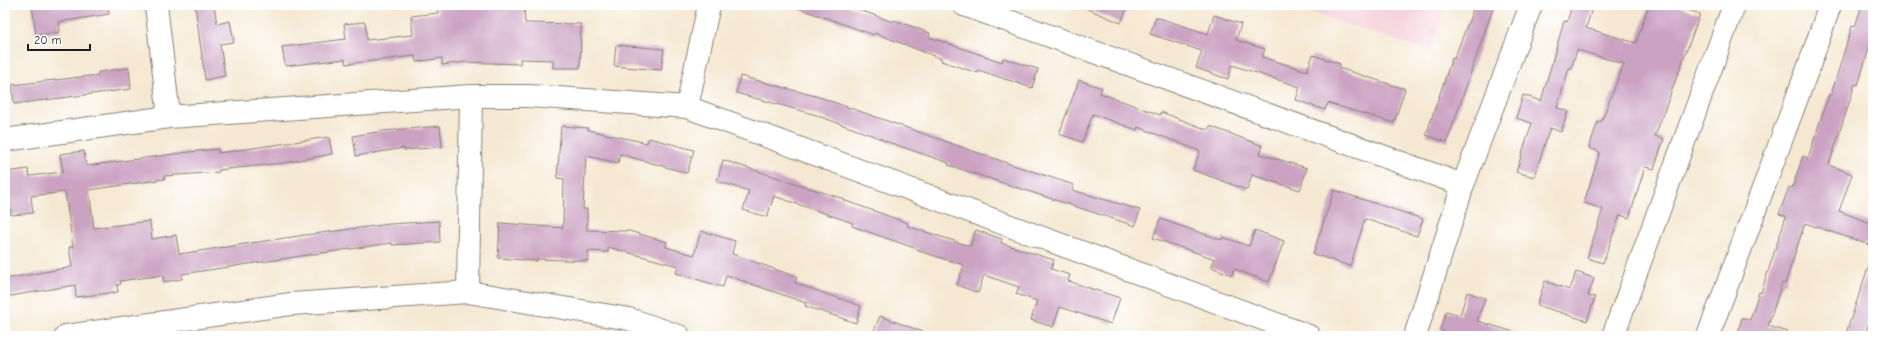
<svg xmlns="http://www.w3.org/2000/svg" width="1878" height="341" font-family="'Comic Neue',sans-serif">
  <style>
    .built { fill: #f5cfda }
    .building { fill: #cba2c2 }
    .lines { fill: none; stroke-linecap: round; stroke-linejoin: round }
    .minor-casing { stroke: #888277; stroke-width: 24 }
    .minor { stroke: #fff; stroke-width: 22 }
  </style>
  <rect width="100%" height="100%" fill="#fff"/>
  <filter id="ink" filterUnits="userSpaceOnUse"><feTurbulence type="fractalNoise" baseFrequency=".025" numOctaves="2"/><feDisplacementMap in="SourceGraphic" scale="8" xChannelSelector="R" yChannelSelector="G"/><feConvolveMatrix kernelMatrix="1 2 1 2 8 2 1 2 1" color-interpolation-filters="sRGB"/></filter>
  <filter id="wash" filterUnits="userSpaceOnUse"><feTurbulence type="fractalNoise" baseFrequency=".012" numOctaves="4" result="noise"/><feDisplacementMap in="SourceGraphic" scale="16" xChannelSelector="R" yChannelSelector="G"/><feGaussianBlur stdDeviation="0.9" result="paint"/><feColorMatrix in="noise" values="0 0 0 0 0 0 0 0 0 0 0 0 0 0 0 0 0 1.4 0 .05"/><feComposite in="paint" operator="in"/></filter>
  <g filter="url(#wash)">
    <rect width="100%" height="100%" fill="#f5e8d2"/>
    <!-- built -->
    <path class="built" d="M1289,5H1446L1430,52Z"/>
    <g id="blocks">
      <!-- building -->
      <path class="building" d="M32,5H108L109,14L59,22L60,32L36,35Z
        M195,5H214L217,24L230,21L234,42L220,44L225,76L205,80Z
        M437,5H524L525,23L581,24L580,68H553V60L520,59V64L465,62L442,65V58L416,62L415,56L346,64L345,59L285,66L282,47L346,39L344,24L365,22L367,40L413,35L411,16L438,13Z
        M795,5H846L893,22L894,20L930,33L929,37L1002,62L1003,58L1038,69L1032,88L978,70V73L941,61L942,59L875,33L874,35L795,7Z
        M1078,5H1128L1121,23Z
        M1475,5H1494L1447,142L1426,135L1452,58L1454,59Z
        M1572,5H1593L1586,28L1636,43L1649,5H1675L1700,14L1655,136L1664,139L1654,169L1645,167L1629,218L1620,215L1603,263L1587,258L1603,209L1584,203L1600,152L1589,148L1598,121L1601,122L1624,64L1577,50L1571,69L1569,68L1557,108L1568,111L1561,132L1550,128L1534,177L1516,172L1532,123L1516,118L1523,95L1541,101L1564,21L1567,22Z
        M1862,5H1873V35L1858,85L1855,84L1829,165L1852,174L1839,211L1873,224V246L1805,223L1785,284L1782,283L1768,326L1788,332V336H1737L1742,318L1750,320L1759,292L1761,293L1786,216L1779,214L1789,187L1792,188L1803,156L1808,158L1829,94L1831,95L1852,26L1855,27Z
        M1214,15L1241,24L1236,40L1265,49L1262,57L1307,71L1313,55L1340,64L1339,68L1405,89L1394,123L1328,103L1325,110L1296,100L1300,87L1232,65L1228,79L1196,68L1202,51L1150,34L1156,17L1208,34Z
        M616,45L664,49L661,70L614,66Z
        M129,68L131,89L14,104L12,85L98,75V72Z
        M740,76L819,97L1007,163L1074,185L1072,190L1140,210L1135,226L948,165L949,163L882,140V139L813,114L736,93Z
        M1079,80L1102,88L1100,93L1160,115L1161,112L1208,130L1210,126L1263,146L1260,154L1307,168L1300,190L1252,175L1247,190L1193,170L1200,151L1138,127L1137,130L1093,114L1082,142L1059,134Z
        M440,126L442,147L404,150V148L356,156L353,136L383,131Z
        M561,126L588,128V130L647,143L649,138L694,150L687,173L620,154L618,163L586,156L583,209H587V230L629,231L667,242L666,247L694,255L701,231L735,241L732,254L797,277L795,283L861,306L856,323L805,306L806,303L726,275L723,287L676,273L678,266L608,247V252L588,251V261L537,259V261L498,258L500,223L563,228L564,179L557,178Z
        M329,137L332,154L283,163L219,170V172L164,176L165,179L89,190L94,228L150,221L152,239L176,235L179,254L305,235L390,224L439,221L440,242L392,245V243L308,255L182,274V279L164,282L163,275L120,281L121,284L117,285L118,292L76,297L75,285L5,297V279L72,267L69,247H73L65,192L31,196L33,213L11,215L6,172L28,169L29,176L63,172L60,154L84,151L86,166L189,152L218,149V153Z
        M723,160L844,199L843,200L908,223L907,226L970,246L976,230L1002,239L1001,243L1054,260L1051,269L1070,275L1068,281L1120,298L1111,324L1060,307L1053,327L1031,320L1037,301L1016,294L1019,287L984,275L978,293L957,285L964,265L919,251L920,250L852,226L853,223L774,196L767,217L743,210L749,191L717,181Z
        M1334,190L1423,219L1417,236L1365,219L1350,266L1313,254Z
        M1160,219L1222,240L1223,237L1249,246L1255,230L1284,241L1269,282L1234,269L1232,275L1211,267L1215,259L1153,238Z
        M1870,262L1873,263V310L1865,336H1845Z
        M1576,272L1594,278L1588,296L1595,297L1587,321L1537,305L1545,281L1570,290Z
        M1467,292L1485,298L1477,321L1514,332L1513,336H1457L1440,330L1446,311L1460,315Z
        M880,316L929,334L928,336H872Z"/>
    </g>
  </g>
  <g filter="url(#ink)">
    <use href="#blocks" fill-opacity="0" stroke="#888277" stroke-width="1"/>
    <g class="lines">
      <!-- minor casing -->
      <g class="minor-casing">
        <path id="minor" d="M156,5L169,117
          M709,5L687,107L1309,336
          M964,5L1463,185
          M5,140L169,117L471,96H529L687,107
          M468,292L471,96
          M66,336L291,304L468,292L629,319L679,336
          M1415,336L1463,185L1531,5
          M1613,336L1734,5
          M1708,336L1810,63L1830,5"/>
      </g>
      <!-- minor -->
      <use href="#minor" class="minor"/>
    </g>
  </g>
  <!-- margin -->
  <rect width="1878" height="341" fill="none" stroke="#fff" stroke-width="20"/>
  <!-- scale -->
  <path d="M28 44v6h62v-6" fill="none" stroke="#1c1c1c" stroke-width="2"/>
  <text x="34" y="44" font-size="12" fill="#1c1c1c" stroke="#ffffff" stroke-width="3" paint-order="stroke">20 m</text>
</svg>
